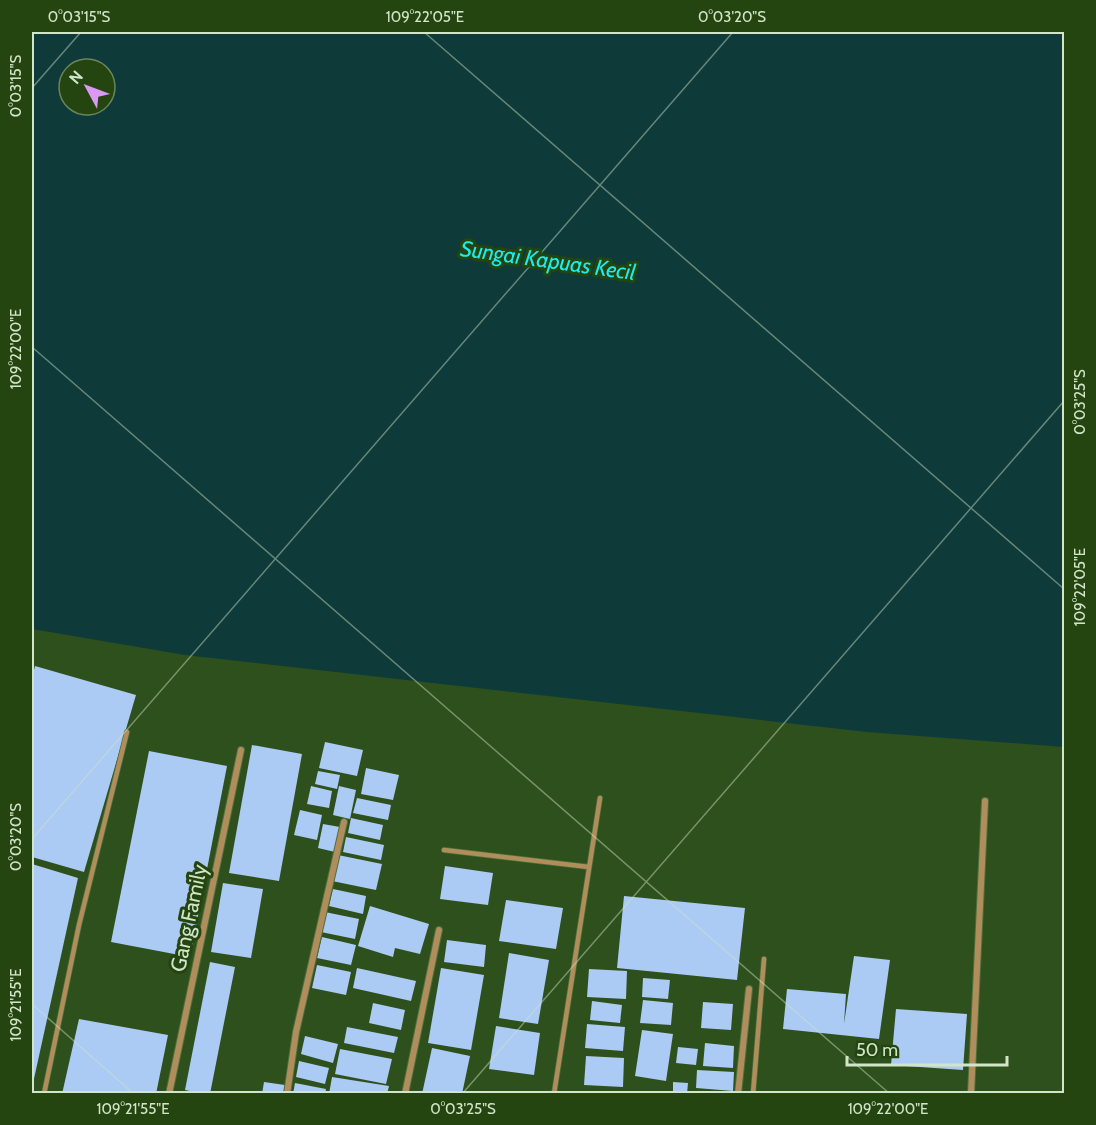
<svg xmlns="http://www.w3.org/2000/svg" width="1096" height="1125" font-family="Cabin,sans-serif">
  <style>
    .water { fill: #0f3a3a; fill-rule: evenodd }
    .building { fill: #abcaf4 }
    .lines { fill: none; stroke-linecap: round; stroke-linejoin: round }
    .service-casing { stroke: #4f6e3e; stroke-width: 6 }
    .minor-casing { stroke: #4f6e3e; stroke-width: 8 }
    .service { stroke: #b08e5c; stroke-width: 4.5 }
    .minor { stroke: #b08e5c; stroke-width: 6 }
    .ticks { fill: none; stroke: #d1e5c8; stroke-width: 1.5; stroke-opacity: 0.45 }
    .labels { text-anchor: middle; stroke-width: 6; stroke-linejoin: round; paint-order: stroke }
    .street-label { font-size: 21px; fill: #d1e5c8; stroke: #244510 }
    .water-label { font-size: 22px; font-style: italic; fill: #19edef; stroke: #244510 }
    .neatline { fill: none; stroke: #d1e5c8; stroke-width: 2 }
    .ticks-label { font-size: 15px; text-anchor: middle; fill: #d1e5c8 }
  </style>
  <rect width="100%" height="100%" fill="#2e501c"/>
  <!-- water -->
  <path class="water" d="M32,32L1064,33V747L867,732L185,655L32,629ZM69,69H105V105H69Z"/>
  <!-- building -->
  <path class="building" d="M35,666L136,695L84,872L32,857V678Z
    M325,742L363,750L357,776L319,768Z
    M252,745L302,754L279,881L229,873Z
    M149,751L227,766L190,957L111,942Z
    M366,768L399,775L393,800L361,794Z
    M318,771L340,775L337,789L315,784Z
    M311,786L332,791L329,808L307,804Z
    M339,786L356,790L350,819L333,815Z
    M357,798L391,805L388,820L353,813Z
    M300,810L322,815L317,840L294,835Z
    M351,818L383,825L380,840L348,833Z
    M323,824L340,827L335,852L318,848Z
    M346,837L384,845L381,860L343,852Z
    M338,855L382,864L376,890L332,881Z
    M32,864L78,878L32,1088Z
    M445,866L493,873L488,905L440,899Z
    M223,883L263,889L251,958L211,952Z
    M333,889L366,896L363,914L329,906Z
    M624,896L745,908L737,980L617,968Z
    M506,900L563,908L556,949L499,941Z
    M370,906L429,924L420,954L395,948L393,957L358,946Z
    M325,912L359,919L355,939L321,932Z
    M322,937L356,945L351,965L317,958Z
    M447,940L486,945L484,967L444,962Z
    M509,953L549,960L538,1024L499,1018Z
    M854,956L890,960L879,1039L783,1029L787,989L846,994L844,1024Z
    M210,962L235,967L210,1094H205L185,1090Z
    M317,965L351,972L346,995L312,988Z
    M357,968L416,981L411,1001L353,988Z
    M441,968L484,975L471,1050L428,1043Z
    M589,969L627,971L626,999L587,997Z
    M643,978L670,980L668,999L642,997Z
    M643,1000L673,1003L671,1025L640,1023Z
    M592,1001L622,1005L620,1023L590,1020Z
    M703,1002L733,1004L731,1030L701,1028Z
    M373,1003L405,1010L401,1030L369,1023Z
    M896,1009L967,1014L963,1070L891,1065Z
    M79,1019L168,1035L156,1094H62Z
    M587,1024L625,1027L623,1051L585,1048Z
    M496,1026L540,1033L534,1075L489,1069Z
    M347,1027L398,1037L394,1053L344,1043Z
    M642,1030L673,1034L666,1081L635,1076Z
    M305,1036L338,1044L333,1063L301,1054Z
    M705,1043L734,1046L733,1068L703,1066Z
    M678,1047L698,1049L696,1065L676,1063Z
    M432,1048L470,1056L462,1094H422Z
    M340,1049L392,1059L386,1084L335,1074Z
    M586,1056L624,1058L623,1087L584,1085Z
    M299,1061L329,1068L325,1084L296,1077Z
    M697,1070L734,1072L733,1091L696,1088Z
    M332,1077L389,1086L387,1094H329Z
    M264,1082L285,1085L283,1094H262Z
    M673,1082L688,1083L687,1094H673Z
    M295,1083L326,1089L325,1094H293Z"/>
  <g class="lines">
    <!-- service casing -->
    <g class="service-casing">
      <path id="service" d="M444,850L589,867
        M44,1094L79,925L127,732
        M554,1094L600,798
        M753,1094L764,959"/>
    </g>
    <!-- minor casing -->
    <g class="minor-casing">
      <path id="minor" d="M169,1094L241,750
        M287,1094L296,1032L344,822
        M405,1094L439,930
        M738,1094L749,989
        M971,1094L985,801"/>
    </g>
    <!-- service -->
    <use href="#service" class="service"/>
    <!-- minor -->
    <use href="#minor" class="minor"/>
  </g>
  <!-- ticks -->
  <path class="ticks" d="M424,32L1064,589M32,88L81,32M32,347L890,1094M32,839L733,32M32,1004L134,1094M462,1094L1064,401"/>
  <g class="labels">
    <!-- street labels -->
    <g class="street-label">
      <text transform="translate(189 918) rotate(-78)" y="7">Gang Family</text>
    </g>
    <!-- water labels -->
    <g class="water-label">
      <text transform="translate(548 260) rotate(8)" y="8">Sungai Kapuas Kecil</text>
    </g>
  </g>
  <!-- border -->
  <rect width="1096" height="1125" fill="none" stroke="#244510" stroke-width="66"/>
  <!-- north arrow -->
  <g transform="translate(87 87) rotate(311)"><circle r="28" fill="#244510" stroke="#69855a" stroke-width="1.5"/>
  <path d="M0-4.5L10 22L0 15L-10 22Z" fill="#db99f5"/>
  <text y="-9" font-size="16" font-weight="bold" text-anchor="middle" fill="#d1e5c8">N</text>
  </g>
  <!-- scale -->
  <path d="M847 1056v9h160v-9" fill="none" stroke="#d1e5c8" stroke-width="3"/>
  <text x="856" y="1056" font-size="18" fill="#d1e5c8" stroke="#244510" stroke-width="4.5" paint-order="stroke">50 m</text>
  <rect x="33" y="33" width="1030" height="1059" class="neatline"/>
  <g class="ticks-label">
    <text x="79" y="22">0°03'15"S</text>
    <text x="425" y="22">109°22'05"E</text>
    <text x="732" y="22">0°03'20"S</text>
    <text transform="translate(16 86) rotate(-90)" y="5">0°03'15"S</text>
    <text transform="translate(16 349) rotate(-90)" y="5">109°22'00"E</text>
    <text transform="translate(1080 402) rotate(-90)" y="5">0°03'25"S</text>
    <text transform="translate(1080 587) rotate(-90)" y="5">109°22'05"E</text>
    <text transform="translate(16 837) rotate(-90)" y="5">0°03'20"S</text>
    <text transform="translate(16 1005) rotate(-90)" y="5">109°21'55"E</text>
    <text x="133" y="1114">109°21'55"E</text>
    <text x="463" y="1114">0°03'25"S</text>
    <text x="888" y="1114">109°22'00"E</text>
  </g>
</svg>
